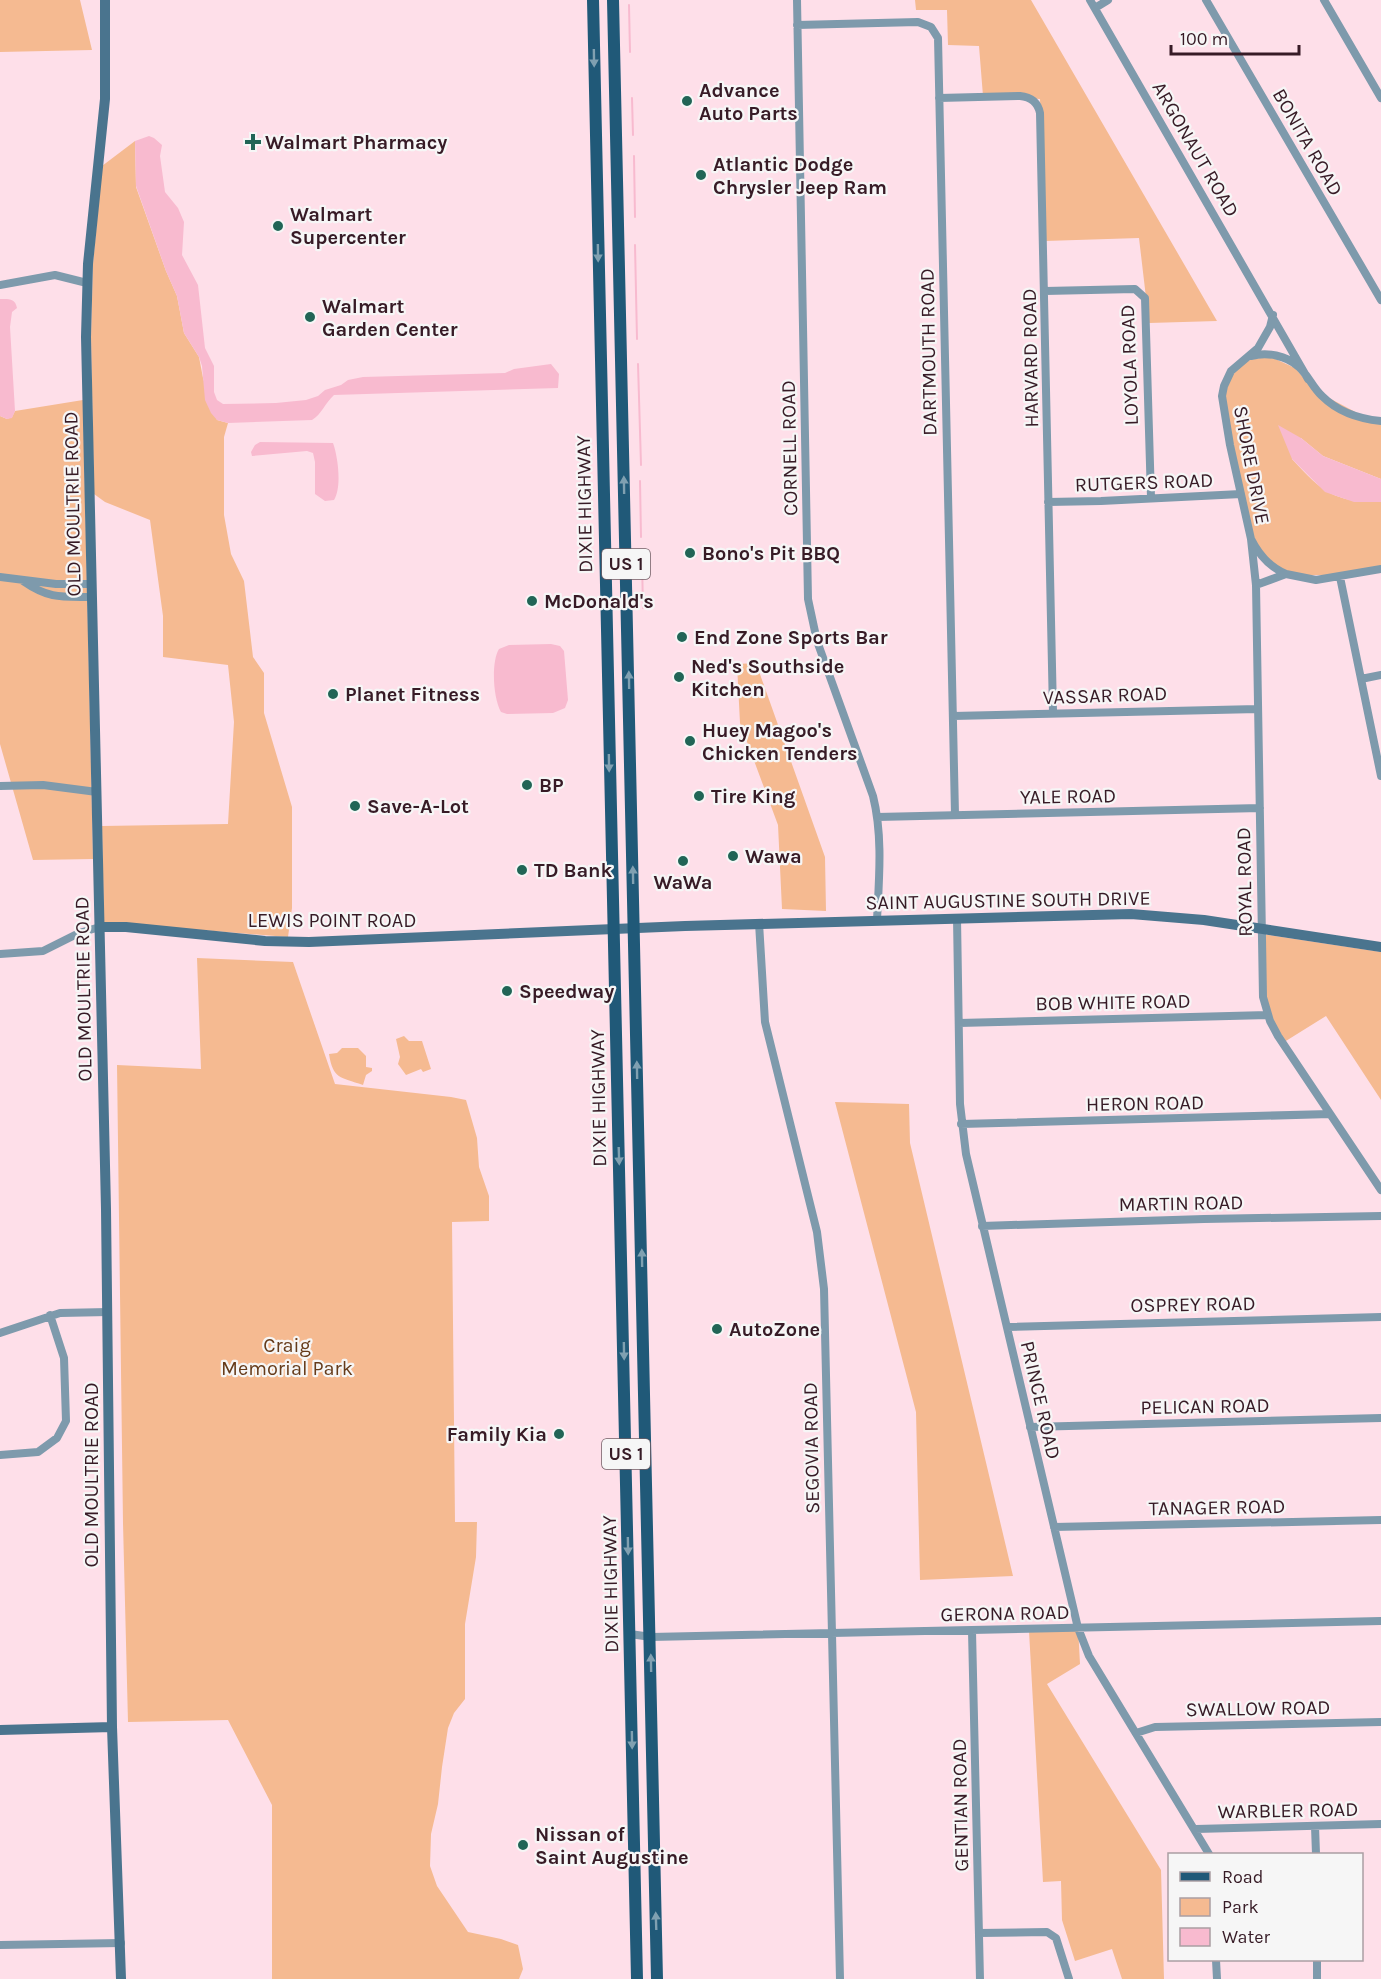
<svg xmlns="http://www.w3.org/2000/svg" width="1381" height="1979" font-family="Karla,sans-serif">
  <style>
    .green { fill: #f5ba91 }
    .water { fill: #f8bacf }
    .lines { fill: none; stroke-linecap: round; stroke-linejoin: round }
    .stream { stroke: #f8bacf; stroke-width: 2 }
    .street { stroke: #7e9aac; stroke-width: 8 }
    .secondary { stroke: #4a748e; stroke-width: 10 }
    .primary { stroke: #205978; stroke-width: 12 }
    .oneway { fill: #80a0b1 }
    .poi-dot { fill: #216556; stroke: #f6f6f6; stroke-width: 2 }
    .labels { text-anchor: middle; stroke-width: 4.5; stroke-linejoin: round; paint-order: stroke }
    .shield { fill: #f6f6f6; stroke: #705d64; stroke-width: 1.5 }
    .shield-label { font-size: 18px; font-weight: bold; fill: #371b26 }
    .poi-label { font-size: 20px; font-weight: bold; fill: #371b26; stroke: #f6f6f6; text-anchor: start }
    .street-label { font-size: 20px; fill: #371b26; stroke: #f6f6f6 }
    .park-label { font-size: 20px; fill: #663b1a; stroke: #f6f6f6 }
  </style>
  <rect width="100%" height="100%" fill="#fedfe9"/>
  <!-- green -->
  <path class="green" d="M0,0H80L92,50L0,52Z
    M915,0H1031L1217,321L1149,323L1139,238L1045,241L1040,99L983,96L979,46L948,45L947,10H916Z
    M135,141L136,187L166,271L177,296L184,333L199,357L203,378L217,420L228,423L224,437V515L231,554L244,581L253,657L264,673V713L292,807V908L288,937L104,922L102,826L228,824L234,722L228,665L163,657V616L150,520L105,502L94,494L91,337L93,264L102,166Z
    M1271,357L1295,368L1314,390L1376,423L1381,422V479L1323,456L1301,438L1292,459C1323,493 1334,502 1381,502V570L1358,575H1289L1256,552L1222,391C1236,365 1240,359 1271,357Z
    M83,400L93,859L33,860L0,744V416L7,419L12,417L15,411Z
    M756,663L825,857L826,911L782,909L778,825L740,723L737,664Z
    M1262,934L1381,952V1100L1326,1016L1281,1044L1266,1014Z
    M197,958L293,962L335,1084L451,1097L466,1100L477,1138L479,1167L489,1196V1221L452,1222L455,1522H477L476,1557L465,1624V1699L454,1713L448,1728L442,1767L438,1804L431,1834L430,1866L437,1886L468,1932L501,1939L518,1945L523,1969L519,1979H272V1805L228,1720L128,1722L123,1523L117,1065L201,1069Z
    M404,1036L409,1041H422L431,1069L423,1072L421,1069L406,1075L398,1064L400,1057L396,1039Z
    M342,1048H358L366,1056V1067L372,1068V1071L366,1075L363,1085C340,1077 333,1079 329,1054L337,1053Z
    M835,1102L909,1104L910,1143L1013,1576L920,1580L916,1412Z
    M1078,1627L1080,1664L1047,1684L1161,1870L1164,1979H1122L1112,1949L1075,1961L1062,1920L1061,1881L1043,1882L1029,1631Z"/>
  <!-- water -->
  <path class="water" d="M149,136L154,138L162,145L160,156L165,192L178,208L184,222L182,255L198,285L205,348L214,366V392L217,400L223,404L276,403L306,400L318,396L325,390L341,385L348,380L363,377L505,373L514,369L551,364L559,374L558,388L334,395C325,403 322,414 312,420L228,423L217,420L211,413L205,400L202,366L199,357L184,333L177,296L166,271L136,186L135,141Z
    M0,299C9,299 15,298 17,308L12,312L10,327L15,411L12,418L7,419L0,416Z
    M1278,425L1301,438L1323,456L1381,479V502H1354L1325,492L1292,459Z
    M260,442L333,443C338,457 342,487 334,500L325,501L315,494V462L313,453L307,451L252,456L251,452L255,445Z
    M551,644L560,646L564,651L568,700L565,708L553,713L507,714L501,712C493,698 491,662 499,649L509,645Z"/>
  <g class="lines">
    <!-- stream -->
    <path class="stream" d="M629,5L630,52
      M632,98L633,135
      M634,156L635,217
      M635,245L637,339
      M638,364L641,465
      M640,481L641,537
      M642,561L643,608"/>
    <!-- street -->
    <path class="street" d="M797,0L808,599L817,641L873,796C883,836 879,879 877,920
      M1090,0L1308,379
      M1206,0L1381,300
      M1324,0L1381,98
      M1095,8L1108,0
      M797,25L918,22L931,27L938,38L955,814
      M939,98L1020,96C1031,97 1038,103 1040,113L1053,712
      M0,285L55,275L87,283
      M1045,291L1135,289L1145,298L1151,498
      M1273,315L1270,327L1258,348L1231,371L1224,386L1222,396L1230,445L1251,539C1259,555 1269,567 1286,574
      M1251,356C1267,352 1286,355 1299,367C1308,375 1313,388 1322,396C1338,412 1360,419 1381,421
      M1048,502L1101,501L1241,494
      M1251,539L1256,585L1263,997L1270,1021L1278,1036L1381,1190
      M0,577L56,584H92
      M1340,577L1381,776
      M23,581C49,599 61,597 92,597
      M1256,585L1286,574L1316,580L1381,569
      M1361,679L1381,675
      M953,716L1258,709
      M0,786L43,785L97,792
      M877,817L1260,808
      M957,918L960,1104L966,1154L1078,1628L1089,1656L1209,1854
      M759,923L765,1022L817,1232L824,1289L840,1979
      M0,954L43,951L79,933L100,927
      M959,1023L1268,1015
      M961,1124L1330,1114
      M982,1226L1204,1219L1381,1216
      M1007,1327L1381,1317
      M0,1333L60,1313L108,1312
      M1030,1427L1381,1418
      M0,1455L38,1452L57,1438L66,1421L64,1358L50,1315
      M1054,1527L1381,1520
      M972,1631L980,1979
      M630,1634L651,1637L1381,1621
      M1136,1733L1155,1727L1381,1722
      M1315,1826L1316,1854
      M1196,1829L1381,1824
      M979,1933L1047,1932L1056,1938L1069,1979
      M0,1945L121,1943
      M1216,1960L1217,1979
      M1317,1960V1979"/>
    <!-- secondary -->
    <path class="secondary" d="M105,0V99L88,264L86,337L106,1209L112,1727L121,1979
      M100,927H126L265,941L309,942L685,926L1131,914L1204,920L1381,947
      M0,1730L112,1727"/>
    <!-- primary -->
    <path class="primary" d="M593,0L637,1979
      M613,0L657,1979"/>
  </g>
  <!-- one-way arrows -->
  <defs><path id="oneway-solid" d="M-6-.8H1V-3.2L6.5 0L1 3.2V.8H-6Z" transform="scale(1.5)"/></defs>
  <g class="oneway">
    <use href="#oneway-solid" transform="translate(594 58) rotate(89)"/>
    <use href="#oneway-solid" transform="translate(598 253) rotate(89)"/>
    <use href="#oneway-solid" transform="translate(624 485) rotate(-91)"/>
    <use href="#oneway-solid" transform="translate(629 680) rotate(-91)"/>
    <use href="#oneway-solid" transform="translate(609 763) rotate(89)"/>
    <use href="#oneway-solid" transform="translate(633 875) rotate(-91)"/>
    <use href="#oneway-solid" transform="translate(637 1070) rotate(-91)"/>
    <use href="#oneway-solid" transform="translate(619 1156) rotate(88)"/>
    <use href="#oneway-solid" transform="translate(642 1258) rotate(-91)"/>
    <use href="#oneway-solid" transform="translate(624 1351) rotate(89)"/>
    <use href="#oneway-solid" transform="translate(628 1546) rotate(89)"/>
    <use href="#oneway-solid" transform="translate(651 1663) rotate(-91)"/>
    <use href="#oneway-solid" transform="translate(632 1740) rotate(89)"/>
    <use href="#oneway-solid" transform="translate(656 1921) rotate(-92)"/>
  </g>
  <!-- markers -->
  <g class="poi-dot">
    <circle cx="687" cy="101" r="6"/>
    <path d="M250 133h6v6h6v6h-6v6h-6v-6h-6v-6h6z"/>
    <circle cx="701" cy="175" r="6"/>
    <circle cx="278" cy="226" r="6"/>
    <circle cx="310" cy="317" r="6"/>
    <circle cx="690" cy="553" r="6"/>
    <circle cx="532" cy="601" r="6"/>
    <circle cx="682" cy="637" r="6"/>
    <circle cx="679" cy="677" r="6"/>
    <circle cx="333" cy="694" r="6"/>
    <circle cx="690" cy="741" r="6"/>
    <circle cx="527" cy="785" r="6"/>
    <circle cx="699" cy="796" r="6"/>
    <circle cx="355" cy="806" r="6"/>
    <circle cx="733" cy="856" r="6"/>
    <circle cx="683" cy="861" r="6"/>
    <circle cx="522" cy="870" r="6"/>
    <circle cx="507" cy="991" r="6"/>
    <circle cx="717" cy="1329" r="6"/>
    <circle cx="559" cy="1434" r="6"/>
    <circle cx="523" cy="1845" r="6"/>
  </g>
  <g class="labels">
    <!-- shield labels -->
    <g class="shield">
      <rect x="602" y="549" width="48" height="30" rx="4.5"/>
      <rect x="602" y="1439" width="48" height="30" rx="4.5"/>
    </g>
    <g class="shield-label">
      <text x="626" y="570">US 1</text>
      <text x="626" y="1460">US 1</text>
    </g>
    <!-- poi labels -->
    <g class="poi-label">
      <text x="699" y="97">Advance<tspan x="699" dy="23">Auto Parts</tspan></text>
      <text x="265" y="149">Walmart Pharmacy</text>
      <text x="713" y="171">Atlantic Dodge<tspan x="713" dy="23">Chrysler Jeep Ram</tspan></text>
      <text x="290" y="221">Walmart<tspan x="290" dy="23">Supercenter</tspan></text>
      <text x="322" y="313">Walmart<tspan x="322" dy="23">Garden Center</tspan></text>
      <text x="702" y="560">Bono's Pit BBQ</text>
      <text x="544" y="608">McDonald's</text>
      <text x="694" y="644">End Zone Sports Bar</text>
      <text x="691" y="673">Ned's Southside<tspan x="691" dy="23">Kitchen</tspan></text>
      <text x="345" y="701">Planet Fitness</text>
      <text x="702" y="737">Huey Magoo's<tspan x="702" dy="23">Chicken Tenders</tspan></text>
      <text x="539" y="792">BP</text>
      <text x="711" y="803">Tire King</text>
      <text x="367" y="813">Save-A-Lot</text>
      <text x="745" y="863">Wawa</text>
      <text x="534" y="877">TD Bank</text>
      <text x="683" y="889" text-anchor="middle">WaWa</text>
      <text x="519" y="998">Speedway</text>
      <text x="729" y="1336">AutoZone</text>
      <text x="547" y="1441" text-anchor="end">Family Kia</text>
      <text x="535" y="1841">Nissan of<tspan x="535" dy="23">Saint Augustine</tspan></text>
    </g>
    <!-- street labels -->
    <g class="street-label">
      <text transform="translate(1308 142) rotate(60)" y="7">BONITA ROAD</text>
      <text transform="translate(1196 149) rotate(60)" y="7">ARGONAUT ROAD</text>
      <text transform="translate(928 352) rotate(-91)" y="7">DARTMOUTH ROAD</text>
      <text transform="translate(1030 358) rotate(-91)" y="7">HARVARD ROAD</text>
      <text transform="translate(1129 365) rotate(-92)" y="7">LOYOLA ROAD</text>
      <text transform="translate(789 448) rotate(-91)" y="7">CORNELL ROAD</text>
      <text transform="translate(1252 465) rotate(79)" y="7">SHORE DRIVE</text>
      <text transform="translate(1144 482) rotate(-2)" y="7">RUTGERS ROAD</text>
      <text transform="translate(72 504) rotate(-91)" y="7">OLD MOULTRIE ROAD</text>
      <text transform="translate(584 504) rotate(-91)" y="7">DIXIE HIGHWAY</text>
      <text transform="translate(1105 695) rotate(-2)" y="7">VASSAR ROAD</text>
      <text transform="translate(1068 796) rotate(-1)" y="7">YALE ROAD</text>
      <text transform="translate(1244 882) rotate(-91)" y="7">ROYAL ROAD</text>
      <text transform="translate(1008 900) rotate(-1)" y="7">SAINT AUGUSTINE SOUTH DRIVE</text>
      <text x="332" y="927">LEWIS POINT ROAD</text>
      <text transform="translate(83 989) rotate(-91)" y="7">OLD MOULTRIE ROAD</text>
      <text transform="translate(1113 1002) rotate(-1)" y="7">BOB WHITE ROAD</text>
      <text transform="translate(598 1098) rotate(-91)" y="7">DIXIE HIGHWAY</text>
      <text transform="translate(1145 1103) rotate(-1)" y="7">HERON ROAD</text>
      <text transform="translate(1181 1203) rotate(-1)" y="7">MARTIN ROAD</text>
      <text transform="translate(1193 1304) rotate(-1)" y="7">OSPREY ROAD</text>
      <text transform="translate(1041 1400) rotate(77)" y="7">PRINCE ROAD</text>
      <text transform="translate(1205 1406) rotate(-1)" y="7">PELICAN ROAD</text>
      <text transform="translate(811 1448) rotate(-91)" y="7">SEGOVIA ROAD</text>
      <text transform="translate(91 1475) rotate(-90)" y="7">OLD MOULTRIE ROAD</text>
      <text transform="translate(1217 1507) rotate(-1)" y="7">TANAGER ROAD</text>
      <text transform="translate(610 1584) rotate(-91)" y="7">DIXIE HIGHWAY</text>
      <text transform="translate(1005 1613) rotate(-1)" y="7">GERONA ROAD</text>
      <text transform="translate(1258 1708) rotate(-1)" y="7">SWALLOW ROAD</text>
      <text transform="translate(960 1805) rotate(-91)" y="7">GENTIAN ROAD</text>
      <text transform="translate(1288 1810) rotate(-1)" y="7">WARBLER ROAD</text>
    </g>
    <!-- park labels -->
    <g class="park-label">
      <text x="287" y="1352">Craig<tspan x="287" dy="23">Memorial Park</tspan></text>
    </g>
  </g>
  <!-- legend -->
  <rect x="1168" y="1853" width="195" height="108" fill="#f6f6f6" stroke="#aa9ea3" stroke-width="1.5"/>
  <rect x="1180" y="1872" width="30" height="9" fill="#205978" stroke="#aa9ea3" stroke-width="1.5"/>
  <text x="1222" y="1883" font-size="18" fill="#371b26">Road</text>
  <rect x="1180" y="1898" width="30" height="18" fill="#f5ba91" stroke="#aa9ea3" stroke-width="1.5"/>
  <text x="1222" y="1913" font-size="18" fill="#371b26">Park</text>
  <rect x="1180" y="1928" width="30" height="18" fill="#f8bacf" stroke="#aa9ea3" stroke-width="1.5"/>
  <text x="1222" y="1943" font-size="18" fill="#371b26">Water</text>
  <!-- scale -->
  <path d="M1171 45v9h128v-9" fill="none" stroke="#371b26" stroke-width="3"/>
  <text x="1180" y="45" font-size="18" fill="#371b26" stroke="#f6f6f6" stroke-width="4.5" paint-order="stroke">100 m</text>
</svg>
